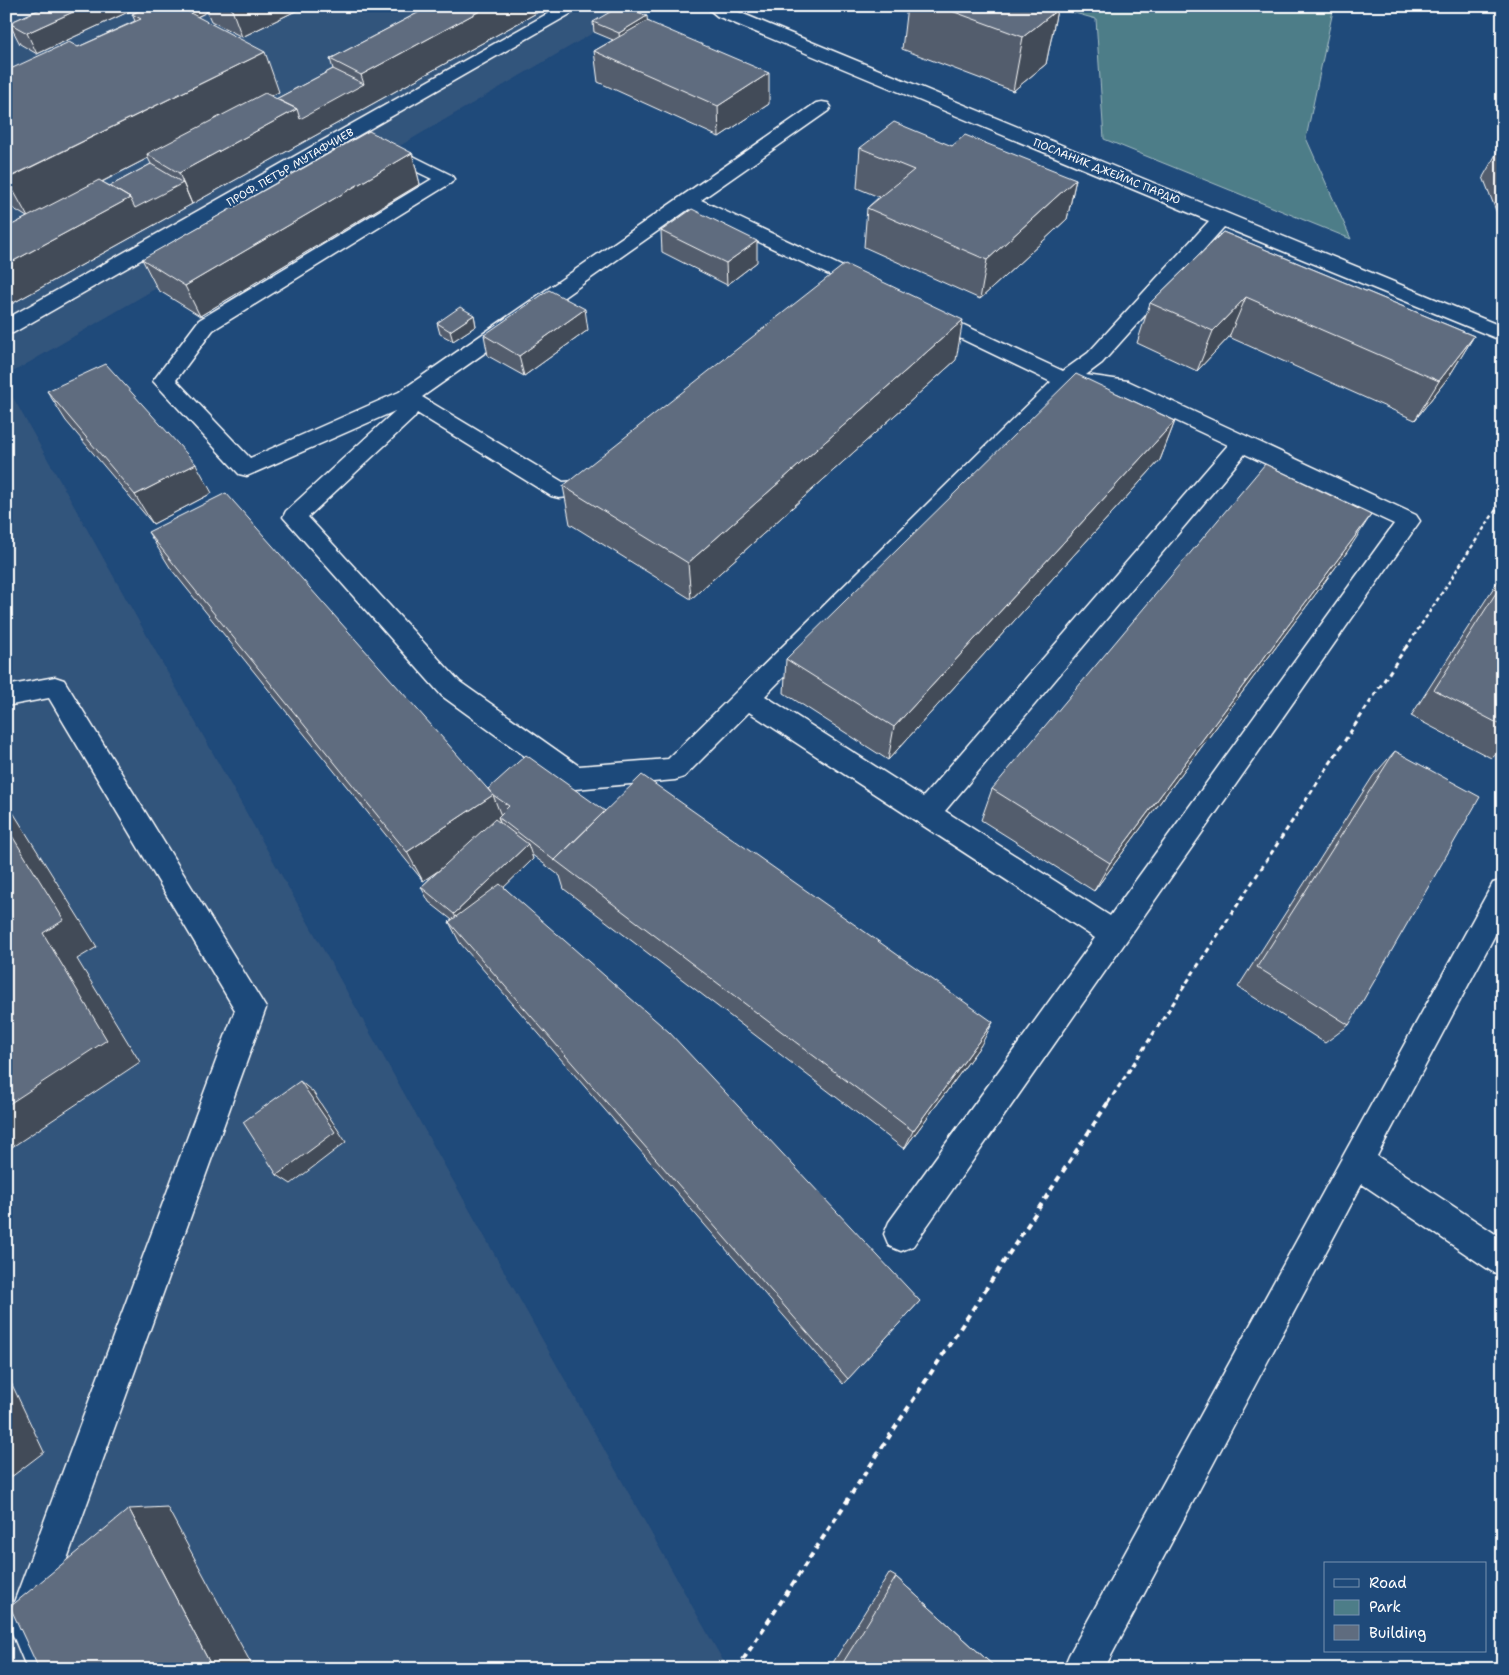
<svg xmlns="http://www.w3.org/2000/svg" width="1509" height="1675" font-family="'Shantell Sans',sans-serif">
  <style>
    .built { fill: #32547c }
    .green { fill: #4d7d88; stroke: #a6bec4 }
    .lines { fill: none; stroke-linecap: round; stroke-linejoin: round }
    .minor-casing { stroke: #fff; stroke-width: 3 }
    .path-far2 { stroke: #fff; stroke-width: 2.5; stroke-dasharray: 4 3; stroke-linecap: butt }
    .path-far1 { stroke: #fff; stroke-width: 3; stroke-dasharray: 5 4; stroke-linecap: butt }
    .path { stroke: #fff; stroke-width: 4; stroke-dasharray: 6 5; stroke-linecap: butt }
    .minor { fill: #1f4a7a; fill-rule: evenodd }
    .wall { fill: #525d6d; stroke: #fff; fill-rule: evenodd }
    .shaded-wall { fill: #424c59; stroke: #fff }
    .building { fill: #5f6c7f; stroke: #fff }
    .labels { text-anchor: middle; stroke-width: 4.5; stroke-linejoin: round; paint-order: stroke }
    .far-street-label { font-size: 11px; fill: #fff; stroke: #1f4a7a }
  </style>
  <rect width="100%" height="100%" fill="#1f4a7a"/>
  <filter id="ink" filterUnits="userSpaceOnUse"><feTurbulence type="fractalNoise" baseFrequency=".02" numOctaves="2"/><feDisplacementMap in="SourceGraphic" scale="10" xChannelSelector="R" yChannelSelector="G"/><feConvolveMatrix kernelMatrix="1 2 1 2 8 2 1 2 1" color-interpolation-filters="sRGB"/></filter>
  <g filter="url(#ink)">
    <!-- built -->
    <path class="built" d="M6,6H650L647,13L634,21L622,16L6,376Z
      M6,385L709,1636L728,1669H6Z"/>
    <!-- green -->
    <path class="green" d="M1050,6H1334L1306,138L1351,239L1104,139L1096,19Z"/>
    <g class="lines">
      <!-- minor casing -->
      <g class="minor-casing">
        <path id="minor" d="M561,6H581L579,9L13,333L6,334V319Z
          M705,6H724L1503,327V341L1224,227L1102,363L1086,375L1128,381L1416,515L1420,521L913,1246L901,1251L889,1246L884,1234L889,1222L1095,938L749,712L684,777L675,780L575,789L566,786L442,696L283,517L286,511L395,411L247,476L239,474L153,381L199,320L432,179L401,164L398,160L401,156L407,155L413,156L451,175L454,179L451,183L213,330L176,380L250,458L399,392L816,103L822,102L828,103L831,107L828,111L701,200L877,283L880,287L877,291L870,293L863,291L689,209L422,397L563,482L602,479L610,481L613,487L610,493L559,498L551,496L417,413L414,418L308,517L460,682L579,766L668,759L1051,382L922,320L919,316L922,312L929,310L936,312L1063,371L1088,353L1209,221L717,16ZM1070,387L1117,393L1228,445L923,797L765,696ZM1245,454L1394,524L1110,916L945,811Z
          M55,677L64,680L266,1008L45,1620L67,1669H27L7,1621L235,1010L49,698L6,706V686Z
          M1503,880V920L1377,1156L1503,1239V1276L1491,1271L1362,1184L1104,1669H1063L1069,1655L1493,883Z"/>
      </g>
      <!-- path-far2 -->
      <path class="path-far2" d="M1406,648L1503,499"/>
      <!-- path-far1 -->
      <path class="path-far1" d="M1108,1103L1406,647"/>
      <!-- path -->
      <path class="path" d="M737,1669L1109,1101"/>
      <!-- minor -->
      <use href="#minor" class="minor"/>
    </g>
    <!-- wall -->
    <path class="wall" d="M47,6H141L37,54L20,44L9,23Z
      M149,6H306L242,37L211,21L207,12L197,17L279,92L271,96L276,99L333,69L330,59L431,6H549L6,307V214L13,225L27,217L6,204V71L78,47L135,21L132,14ZM148,158L151,164L110,186L102,182Z
      M907,6H1046L1057,10L1046,64L1013,91L902,49Z
      M648,21L769,104L719,137L598,82L594,51L613,40L594,32L593,22Z
      M1503,142V272L1502,226L1483,177Z
      M952,146L1076,179L1067,219L980,299L864,247L867,208L879,197L857,188L860,148Z
      M412,153L420,184L200,316L158,290L142,259Z
      M661,231L757,262L727,285L662,252Z
      M1223,232L1474,336L1450,375L1415,420L1229,337L1197,371L1137,343L1150,303Z
      M474,315L476,326L453,341L440,334L437,323Z
      M588,330L524,376L488,356L484,335Z
      M956,360L691,599L570,524L563,486Z
      M47,391L212,493L153,524L66,421Z
      M1175,421L1160,460L888,760L784,693L786,659Z
      M148,532L488,789L605,811L981,1045L904,1149L564,889L560,876L531,854L533,859L504,887L920,1301L843,1384L460,943L449,922L452,920L429,902L421,887L439,870L423,881L171,569Z
      M1347,552L1094,891L981,820L992,789Z
      M1503,573V747L1491,758L1411,716Z
      M1395,751L1349,1025L1325,1043L1238,987L1373,776Z
      M889,1573L896,1577L997,1669H829Z"/>
    <!-- shaded-wall -->
    <path class="shaded-wall" d="M86,6H141L37,54L27,33Z
      M185,6H205L207,12L190,20Z
      M232,6H306L242,37L231,7Z
      M489,6H549L192,204L179,173L297,109L364,84L361,75Z
      M1057,10L1046,64L1013,91L1023,37Z
      M647,16L648,27L620,43L619,33Z
      M265,52L279,92L151,157L147,154L148,158L29,219L7,179Z
      M769,73V104L719,137L718,106Z
      M412,153L420,184L200,316L185,286Z
      M1076,179L1067,219L980,299L987,260Z
      M183,183L192,204L6,307V265L130,198Z
      M6,214L13,226L6,230Z
      M757,241V262L727,285L726,263Z
      M1246,297L1229,337L1197,371L1213,331Z
      M585,309L588,330L524,376L519,356Z
      M474,315L476,326L453,341L450,331Z
      M963,320L956,360L691,599L688,563Z
      M1474,336L1450,375L1415,420L1439,381Z
      M1175,421L1160,460L888,760L894,727Z
      M196,464L212,493L153,524L135,495Z
      M1371,515L1347,552L1094,891L1110,863Z
      M493,795L503,821L498,817L502,828L423,881L407,852Z
      M6,801L97,947L77,959L140,1062L6,1151Z
      M528,844L533,859L462,928L454,914Z
      M993,1022L981,1045L904,1149L913,1131Z
      M300,1081L313,1092L346,1142L291,1184L277,1175Z
      M6,1372L44,1452L6,1481Z
      M167,1507L254,1669H213L129,1509Z"/>
    <!-- building -->
    <path class="building" d="M47,6H86L27,33L9,23Z
      M149,6H177L265,52L6,179V71L69,42L78,47L141,19L132,14Z
      M431,6H489L361,75L330,59Z
      M620,6H624L647,16L619,33L593,22Z
      M938,6H1046L1057,10L1023,37Z
      M647,21L769,73L718,106L594,51Z
      M333,69L364,84L300,119L297,109L276,99Z
      M265,93L297,109L179,173L147,154Z
      M894,122L952,146L965,135L1076,179L987,260L867,208L914,170L860,148Z
      M369,131L412,153L185,286L142,259Z
      M151,164L183,183L135,208L130,198L110,186Z
      M99,180L130,198L6,265V228Z
      M692,209L757,241L726,263L661,231Z
      M1223,232L1474,336L1439,381L1246,297L1213,331L1150,303Z
      M845,264L963,320L688,563L563,486Z
      M549,290L585,309L519,356L484,335Z
      M460,307L474,315L450,331L437,323Z
      M106,364L196,464L135,495L47,391Z
      M1076,374L1175,421L894,727L786,659Z
      M1265,464L1371,515L1110,863L992,789Z
      M226,493L493,795L407,852L148,532Z
      M1503,582V726L1434,690Z
      M1395,751L1480,797L1349,1025L1257,967Z
      M526,755L605,811L555,860V861L498,817L509,806L493,795L488,789Z
      M642,775L993,1022L913,1131L555,860Z
      M495,819L528,844L454,914L421,887Z
      M6,826L64,920L43,933L107,1040L6,1106Z
      M500,884L669,1032L920,1301L848,1379L449,922Z
      M300,1081L335,1132L277,1175L243,1122Z
      M129,1509L213,1669H39L10,1607Z
      M896,1577L997,1669H839Z"/>
  </g>
  <g class="labels">
    <!-- far-street labels -->
    <g class="far-street-label">
      <text transform="translate(290 167) rotate(-30)" y="4">ПРОФ. ПЕТЪР МУТАФЧИЕВ</text>
      <text transform="translate(1107 171) rotate(22)" y="4">ПОСЛАНИК ДЖЕЙМС ПАРДЮ</text>
    </g>
  </g>
  <!-- margin -->
  <rect width="1509" height="1675" fill="none" stroke="#1f4a7a" stroke-width="25"/>
  <rect x="12" y="12" width="1484" height="1650" fill="none" stroke="#fff" stroke-width="2" filter="url(#ink)"/>
  <!-- legend -->
  <rect x="1324" y="1562" width="162" height="90" fill="#1f4a7a" stroke="#7992af"/>
  <rect x="1334" y="1579" width="25" height="8" fill="#1f4a7a" stroke="#7992af"/>
  <text x="1369" y="1588" font-size="15" fill="#ffffff">Road</text>
  <rect x="1334" y="1600" width="25" height="15" fill="#4d7d88" stroke="#7992af"/>
  <text x="1369" y="1612" font-size="15" fill="#ffffff">Park</text>
  <rect x="1334" y="1625" width="25" height="15" fill="#5f6c7f" stroke="#7992af"/>
  <text x="1369" y="1638" font-size="15" fill="#ffffff">Building</text>
</svg>
